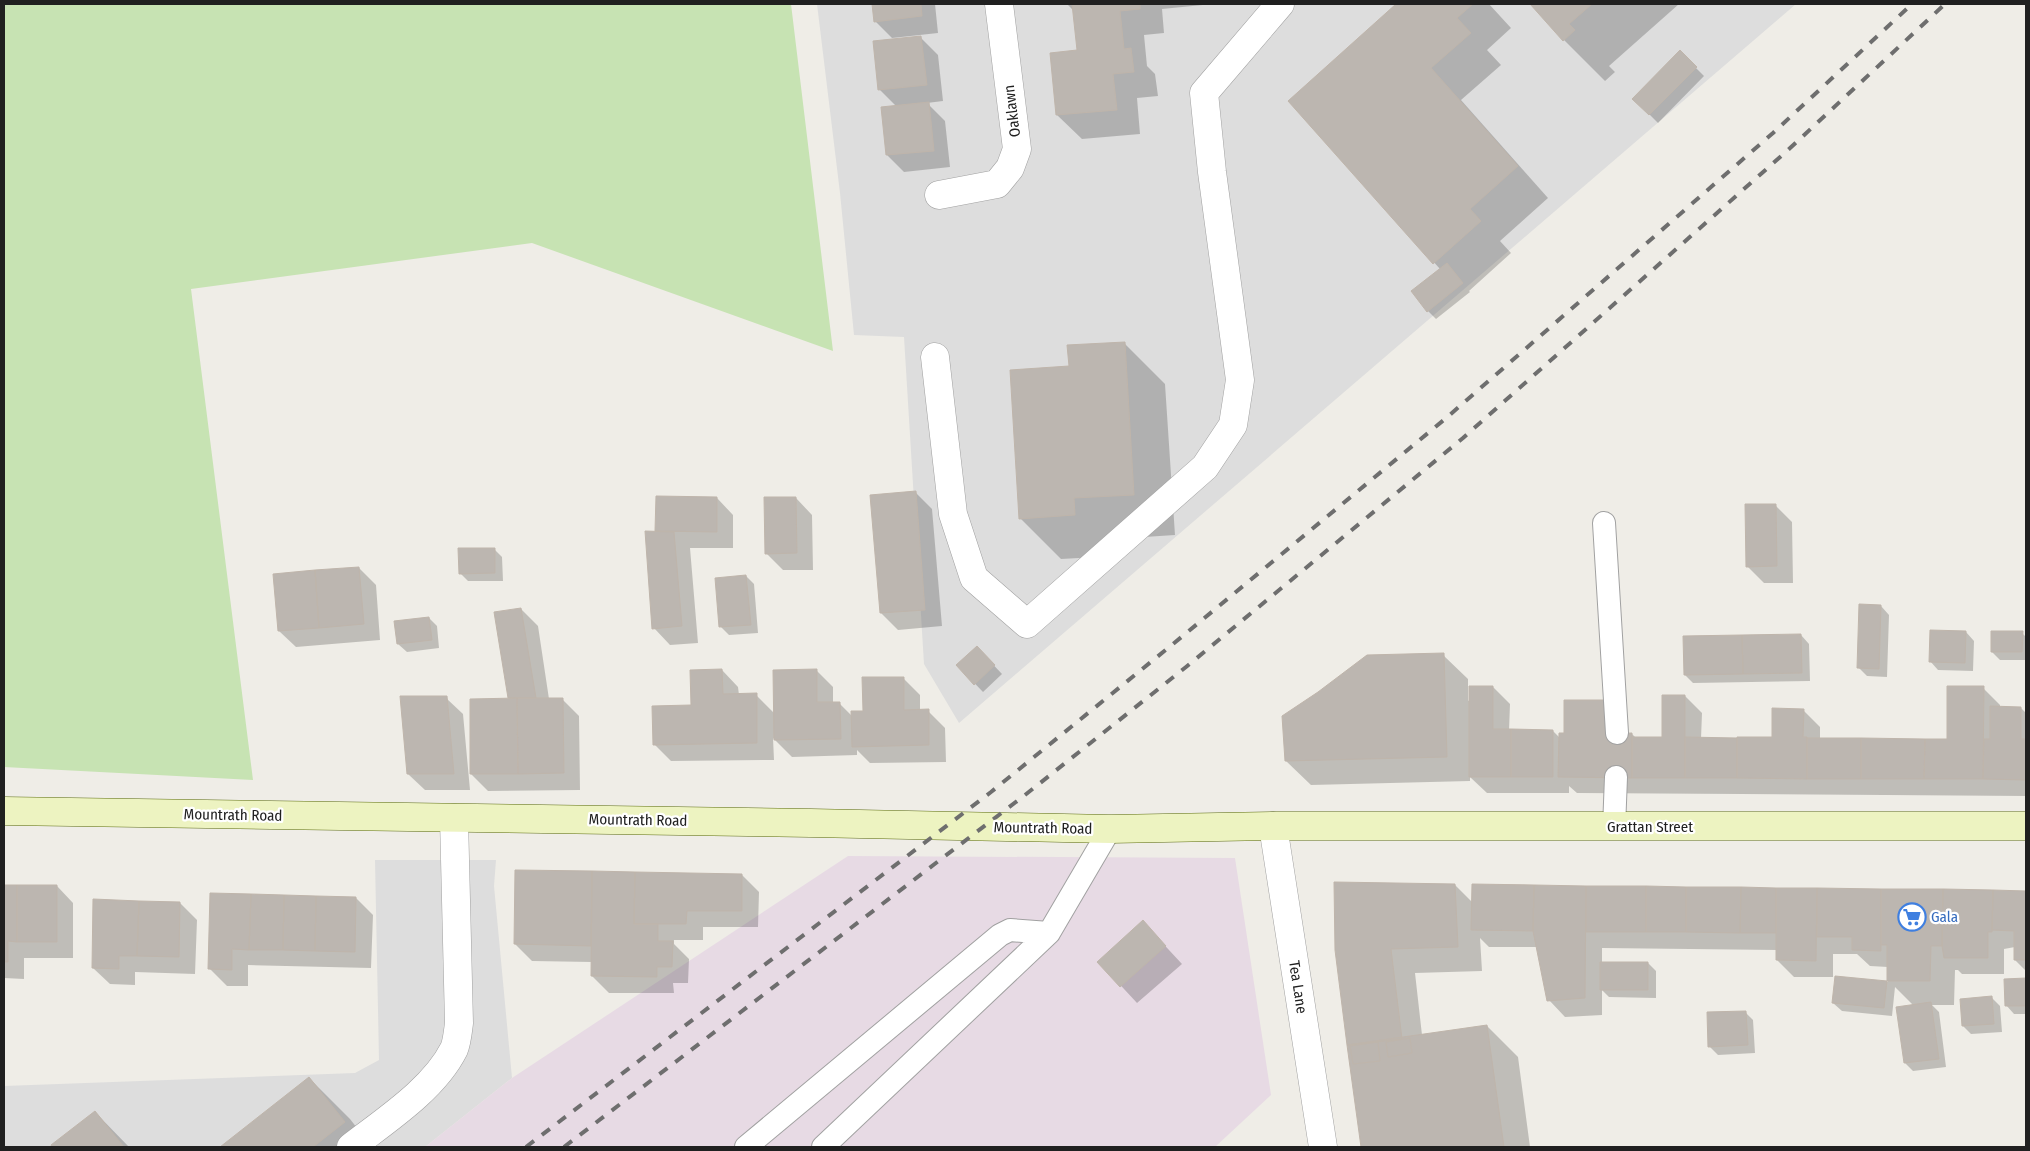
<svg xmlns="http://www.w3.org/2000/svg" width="2030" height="1151" font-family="'Fira Sans Condensed',sans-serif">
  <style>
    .residential { fill: #ddd }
    .industrial { fill: #e7dae4 }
    .grass { fill: #c7e3b3 }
    .shadow { fill: #0003 }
    .building { fill: #bcb6b0; stroke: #bfb5ab }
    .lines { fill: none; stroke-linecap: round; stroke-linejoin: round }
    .service-casing { stroke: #a1a1a1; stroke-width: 24 }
    .minor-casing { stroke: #a1a1a1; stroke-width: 29 }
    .secondary-casing { stroke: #5c6c11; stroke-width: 29 }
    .service { stroke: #fff; stroke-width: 22 }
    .minor { stroke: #fff; stroke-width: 28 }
    .secondary { stroke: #edf3c1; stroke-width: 28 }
    .rail { stroke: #6e6e6e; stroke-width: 4; stroke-dasharray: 10 10; stroke-linecap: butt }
    .labels { text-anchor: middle; stroke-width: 4.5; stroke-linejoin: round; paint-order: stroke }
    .street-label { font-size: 15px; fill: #202020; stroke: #fff }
    .shop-label { font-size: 15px; fill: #366cbe; stroke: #fff; text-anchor: start }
  </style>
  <rect width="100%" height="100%" fill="#efede7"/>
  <!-- residential -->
  <path class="residential" d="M817,4H1796L959,723L924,664L904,337L854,335L840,193Z
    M375,860H496L494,886L512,1078L425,1147H4V1086L355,1073L379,1060Z"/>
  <!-- industrial -->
  <path class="industrial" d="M848,856L1235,858L1271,1095L1215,1147H425L512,1078Z"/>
  <!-- grass -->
  <path class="grass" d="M4,4H791L833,351L532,243L191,289L253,780L4,767Z"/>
  <!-- shadow -->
  <path class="shadow" d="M873,4H935L938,33L892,38L875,21Z
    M1067,4H1213L1162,9L1164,33L1144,35L1147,66L1155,74L1158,96L1137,98L1140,134L1082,139L1057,115L1078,51L1074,11Z
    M1398,4H1489L1511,28L1487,50L1501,65L1461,100L1548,198L1500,241L1511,253L1469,291L1470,292L1436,319L1428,311L1440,269L1289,101Z
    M1531,4H1679L1609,66L1615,72L1605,81L1564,40Z
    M921,38L938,55L943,101L927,103L945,121L950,167L904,172L887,155L897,107L879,89Z
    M1680,52L1704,76L1658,123L1634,99Z
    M1124,343L1165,384L1175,535L1114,539L1115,556L1061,559L1020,518L1070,367Z
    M915,492L932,509L942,626L898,630L881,613L872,496Z
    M657,497L717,498L733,515V548H690L698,643L670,645L654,628Z
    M796,498L812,515L813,570H783L766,553Z
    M1775,505L1792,522L1793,583H1764L1747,566Z
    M494,549L502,557L503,581H468L460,573Z
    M359,568L376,585L380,640L296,647L279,631Z
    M746,576L754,584L758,633L729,635L721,627Z
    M1881,606L1889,615L1887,677L1867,676L1859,668Z
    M521,609L538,626L549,699H562L579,716L580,790L488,791L471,774L510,700L496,613Z
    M429,618L437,626L439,648L407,652L398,644Z
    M1966,632L1974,641L1973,671L1938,670L1930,661Z
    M2022,633L2026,637V660H2000L1992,652Z
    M1801,635L1809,644L1810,681L1693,683L1685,675Z
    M1443,655L1468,679V701L1493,687L1510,704L1509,731H1553L1560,738L1632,734L1636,738H1663L1685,696L1702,713L1701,739L1773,738L1803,710L1820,727V739L1948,740L1983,688L2000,705V707L2021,708L2026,713V796L1577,793L1569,786V793H1487L1470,777V781L1311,785L1286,761Z
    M985,656L1002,674L983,692L957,665Z
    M722,670L738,687L739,695H756L775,714L816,670L833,687V703H839L852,716L864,712L903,678L920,695V711H928L945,728L946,762L870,763L857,750V755L792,757L773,738L774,760L671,761L654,744L692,706Z
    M446,698L463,714L470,790H425L408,774Z
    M516,871L742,875L759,892L758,927H703V940H674V944L689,959L688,983H673L674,993H609L592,976V962L532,961L515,944Z
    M1455,885L1473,903V885L2026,892V971L2015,960V947L2004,949V974H1962L1958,970H1955L1954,1005H1932L1939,1012L1946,1067L1913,1071L1905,1063L1914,1006L1895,987L1892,1016L1842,1011L1833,1003L1836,977L1888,982V967L1870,966L1857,954H1833V977H1794L1777,960V950L1602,948V963H1648L1656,971V998L1609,997L1602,990V1015L1565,1017L1549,1000L1538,947H1489L1480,938L1482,971L1415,973L1422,1035L1487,1026L1518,1057L1530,1147H1362L1336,950Z
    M4,886H57L73,903V958H24V979L4,978Z
    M212,894L356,898L373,915L371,968L248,965V986H227L210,969Z
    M180,903L197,920L195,974L135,972V985L110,984L93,968Z
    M1143,922L1182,964L1137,1003L1099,962Z
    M2026,979V1014H2014L2006,1005V980Z
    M1992,998L2000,1006L2002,1032L1971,1034L1963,1026Z
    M1745,1012L1753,1020L1755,1053L1718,1055L1710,1047Z
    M309,1078L350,1119L372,1147H222Z
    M95,1112L129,1147H54L52,1146Z"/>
  <!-- building -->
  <path class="building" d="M872,4H921L922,16L874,22Z
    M1072,4H1140V9L1120,11L1124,49L1131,48L1134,72L1113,74L1117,110L1056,115L1050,53L1077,50Z
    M1396,4H1473L1457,18L1471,33L1431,68L1518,166L1470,209L1481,221L1433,264L1288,101Z
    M1530,4H1592L1569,24L1575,30L1563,41Z
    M921,36L927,85L878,90L873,41Z
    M1680,50L1697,67L1649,115L1632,99Z
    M929,102L934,151L886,155L881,107Z
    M1447,263L1463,283L1427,312L1411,291Z
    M1125,342L1134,495L1074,498L1075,515L1019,519L1010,370L1069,366L1067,345Z
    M916,491L925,610L880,613L870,495Z
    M656,496L717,497V532L655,531Z
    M764,497H796L797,553L765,554Z
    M1745,504H1776L1777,566L1746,567Z
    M645,531L674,532L682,626L652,629Z
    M458,548H495V573L459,574Z
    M359,567L364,624L319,628L315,570Z
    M315,570L319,628L278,631L273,574Z
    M746,575L751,625L719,627L715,578Z
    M1859,604L1881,605L1879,669L1857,668Z
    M521,608L536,698H508L494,612Z
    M429,617L432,640L397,644L394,621Z
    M1930,630L1966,631L1965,663L1929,662Z
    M1991,631H2023L2022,652H1991Z
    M1801,634L1802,673L1743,674L1742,635Z
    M1742,635L1743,674L1684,675L1683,636Z
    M977,646L995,665L974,685L956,665Z
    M1444,653L1447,757L1285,761L1282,716L1318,692L1367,655Z
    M722,669L723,694L757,693V743L653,745L652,706L691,705L690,670Z
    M817,669V702H840L841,739L774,740L773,670Z
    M862,677H904V710L929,709V745L852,747L851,711H863Z
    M1469,686H1493V729H1511V777H1469Z
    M1947,686H1984L1983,779H1924L1925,739H1947Z
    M1662,695H1685V778H1632V737H1662Z
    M400,696H447L454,774H407Z
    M517,698H563L564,773L518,774Z
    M517,698L518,774H470V699Z
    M1564,700H1606V734L1632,733V778L1558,777L1559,733H1564Z
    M1990,706L2021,707V739H2026V780L1983,779L1984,739H1990Z
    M1772,708L1804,709L1803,737H1807V779L1737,778V737H1772Z
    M1511,729L1553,730V777H1511Z
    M1685,737L1737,738V778H1685Z
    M1807,738H1861V779H1807Z
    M1861,738L1925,739L1924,779H1861Z
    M515,870L592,871L591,946L514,944Z
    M592,871L635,872L634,924H658V941H673L672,967H657V977L591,976Z
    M635,872L742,874V911H687L686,924H634Z
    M1334,882L1455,884L1458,947L1391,949L1402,1039L1347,1045L1335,950Z
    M1472,884L1534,885L1533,931L1471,930Z
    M4,885H17V942L8,941V962H4Z
    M17,885H57V942H17Z
    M1534,885L1586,886L1585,998L1547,1001L1533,931Z
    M1586,886H1646V932H1586Z
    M1646,886L1686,887V932H1646Z
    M1686,887H1741L1740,933L1686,932Z
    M1741,887L1776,888V933H1740Z
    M1776,888H1817L1816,961L1776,960Z
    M1817,888L1881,889V951L1852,950V937H1817Z
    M1881,889H1943L1942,946H1931L1930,981H1887V945H1881Z
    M1943,889L1993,890L1992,932H1988V958H1944L1942,946Z
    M1993,890L2026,891V960H2014V931L1992,930Z
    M210,893L251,894L249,950L232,949V970L208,969Z
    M251,894L284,895L283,950H249Z
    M284,895L316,896L315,951L283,950Z
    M316,896L356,897L355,952L315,951Z
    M93,899L139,901L137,956H119V969L92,968Z
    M139,901L180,902L179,957L137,956Z
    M1143,920L1166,946L1120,987L1097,962Z
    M1600,962H1648V990H1600Z
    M1835,976L1887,981L1884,1008L1832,1003Z
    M2026,978V1006H2005L2004,979Z
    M1992,996L1994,1024L1962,1026L1960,999Z
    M1931,1002L1939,1059L1904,1063L1896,1007Z
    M1746,1011L1748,1045L1708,1047L1707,1012Z
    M1487,1025L1504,1147H1361L1347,1045Z
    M1410,1038L1412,1053L1388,1057L1386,1042Z
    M1378,1042L1380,1061L1353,1064L1350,1046Z
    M309,1077L345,1122L313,1147H220Z
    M95,1111L124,1147H52L51,1145Z"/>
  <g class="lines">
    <!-- service casing -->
    <g class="service-casing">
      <path id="service" d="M1604,523L1617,733
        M1614,828L1616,777
        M746,1147L1000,935L1010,930L1049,933
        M823,1147L1049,933L1110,829"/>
    </g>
    <!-- minor casing -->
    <g class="minor-casing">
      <path id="minor" d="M939,195L997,184L1010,168L1017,149L999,4
        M935,357L953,514L974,578L1027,624L1205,467L1233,425L1240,380L1212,172L1204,93L1280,4
        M1273,826L1323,1147
        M351,1147C386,1120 434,1089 454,1049C457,1042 458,1031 459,1023L454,818"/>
    </g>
    <!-- secondary casing -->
    <g class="secondary-casing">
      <path id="secondary" d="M4,811L811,823L1110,829L1273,826H2026"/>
    </g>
    <!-- service -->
    <use href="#service" class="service"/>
    <!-- minor -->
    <use href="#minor" class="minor"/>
    <!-- secondary -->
    <use href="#secondary" class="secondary"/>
    <!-- rail -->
    <path class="rail" d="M526,1147L991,792L1173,644L1445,419L1773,133L1912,4
      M564,1147L1025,795L1186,667L1463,438L1788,150L1945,4"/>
  </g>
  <!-- icons -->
  <defs>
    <g id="supermarket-ring" transform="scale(1.4375)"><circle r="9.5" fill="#fff" stroke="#3f7fe0" stroke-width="1.5"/><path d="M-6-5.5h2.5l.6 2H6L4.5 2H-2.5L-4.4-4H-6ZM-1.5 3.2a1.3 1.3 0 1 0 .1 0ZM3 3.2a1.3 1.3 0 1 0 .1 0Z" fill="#3f7fe0"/></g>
  </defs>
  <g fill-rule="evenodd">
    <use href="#supermarket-ring" x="1912" y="917"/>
  </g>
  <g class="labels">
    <!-- street labels -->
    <g class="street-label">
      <text transform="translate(1012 111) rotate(-97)" y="5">Oaklawn</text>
      <text transform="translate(233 815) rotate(1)" y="5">Mountrath Road</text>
      <text transform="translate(638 820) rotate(1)" y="5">Mountrath Road</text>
      <text x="1650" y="832">Grattan Street</text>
      <text transform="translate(1043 828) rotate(1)" y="5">Mountrath Road</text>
      <text transform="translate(1298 987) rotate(81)" y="5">Tea Lane</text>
    </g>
    <!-- shop labels -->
    <g class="shop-label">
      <text x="1931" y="922">Gala</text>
    </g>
  </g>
  <!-- border -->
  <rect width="2030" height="1151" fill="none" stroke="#202020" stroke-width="10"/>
</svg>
